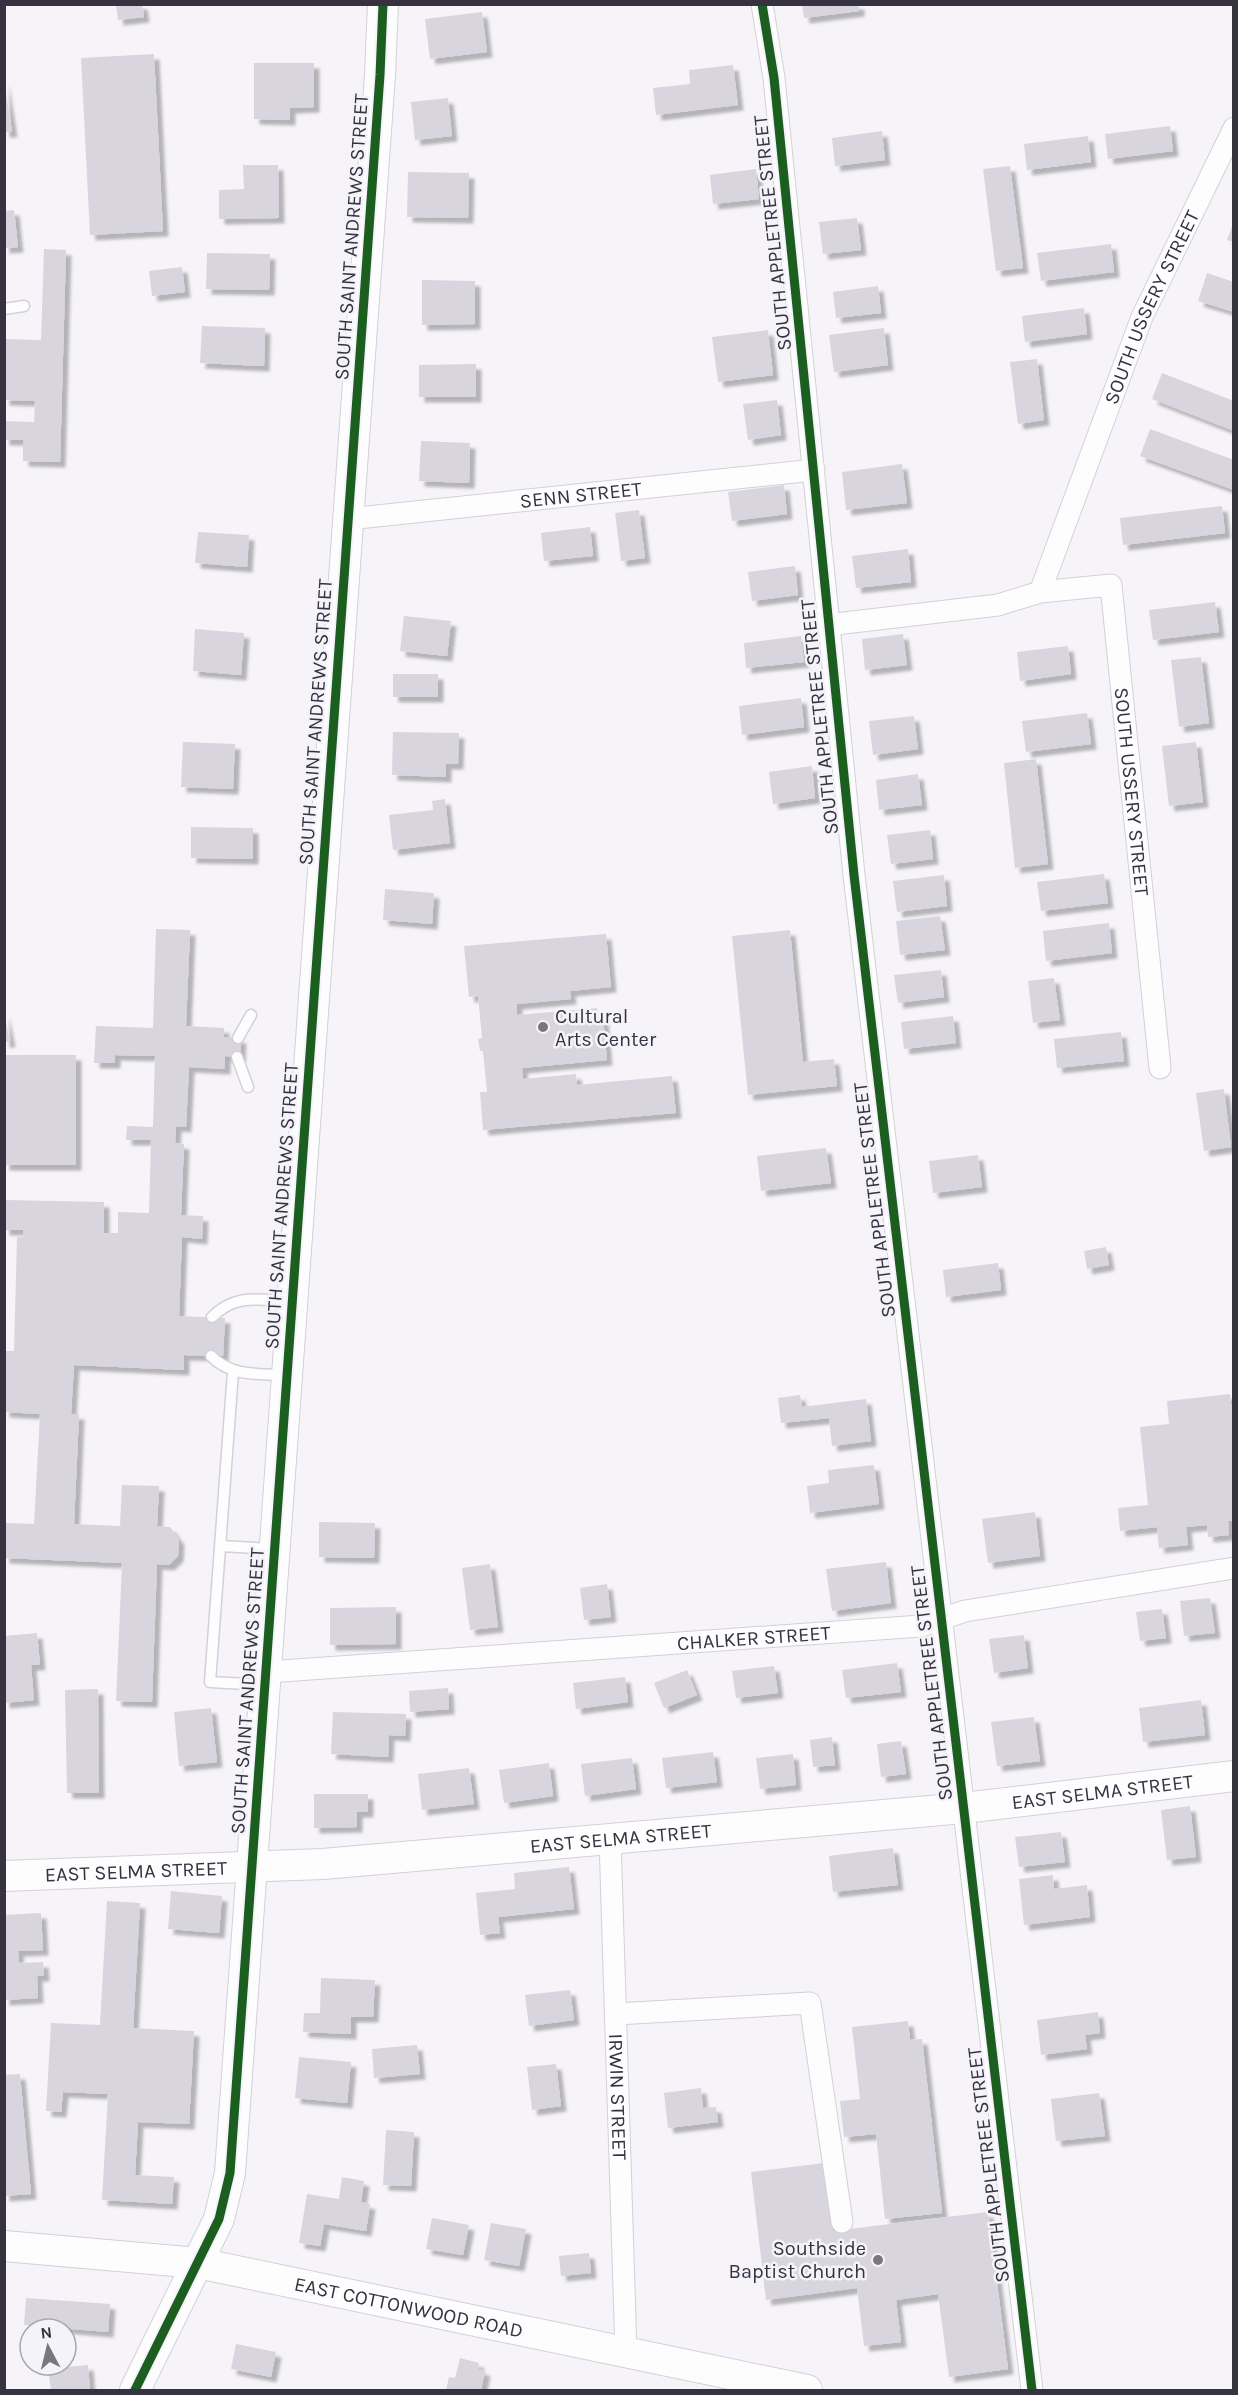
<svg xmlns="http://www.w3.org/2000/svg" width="1238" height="2395" font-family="Karla,sans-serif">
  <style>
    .building { fill: #d8d5de; filter: url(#shadow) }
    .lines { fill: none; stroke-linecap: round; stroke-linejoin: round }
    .lane-casing { stroke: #d3d0d8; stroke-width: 13 }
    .street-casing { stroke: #d3d0d8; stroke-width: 23 }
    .secondary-casing { stroke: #d3d0d8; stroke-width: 32 }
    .lane { stroke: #fefdfe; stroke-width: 10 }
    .street { stroke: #fefdfe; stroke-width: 21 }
    .secondary { stroke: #fefdfe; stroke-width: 30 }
    .cycleway-casing { stroke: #f5f3fa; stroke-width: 13 }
    .cycleway { stroke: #1b5e20; stroke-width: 9 }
    .poi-dot { fill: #7a7680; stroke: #f5f3fa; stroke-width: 2 }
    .labels { text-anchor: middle; stroke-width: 5; stroke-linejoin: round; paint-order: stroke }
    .street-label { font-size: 20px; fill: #37323f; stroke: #f5f3fa }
    .poi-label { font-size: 20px; fill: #37323f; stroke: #f5f3fa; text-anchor: start }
  </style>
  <defs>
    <filter id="shadow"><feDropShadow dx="5.5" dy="5.5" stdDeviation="1.5" flood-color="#0004"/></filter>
  </defs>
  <rect width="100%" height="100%" fill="#f6f4f9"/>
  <!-- building -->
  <path class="building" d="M116,4H142L144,17L118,20Z
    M802,4H859V11L804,18Z
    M482,12L487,52L430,59L425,19Z
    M154,54L163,231L90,235L81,58Z
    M254,63H314V107L290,108V120L254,119Z
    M733,65L738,105L656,115L653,88L690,84L689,70Z
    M4,80L12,132H4Z
    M448,98L452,136L415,140L411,102Z
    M1170,126L1173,151L1108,159L1105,134Z
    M882,131L885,160L835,166L832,138Z
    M1088,136L1091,162L1027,170L1024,144Z
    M243,165H278L279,218L219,219V190L244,189Z
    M1010,166L1023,268L996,271L983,169Z
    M756,169L759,199L713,204L710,175Z
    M408,172L469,173L468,218L407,217Z
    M14,210L18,247L4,248V211Z
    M857,218L861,250L823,254L819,222Z
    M1234,221V242L1227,240Z
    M1111,244L1114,272L1041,281L1037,253Z
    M44,249L66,250L60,462L23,461V440H4V421L34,422L35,401L4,400V339L41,340Z
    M207,253L270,254L269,290L206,289Z
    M182,267L185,292L152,296L149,271Z
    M1207,273L1234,282V312L1198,301Z
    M422,280L475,281V324L422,325Z
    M878,286L881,313L836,318L833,292Z
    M1084,308L1087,334L1025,342L1022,316Z
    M202,326L265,328L264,366L200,363Z
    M884,328L888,365L834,372L829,335Z
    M768,330L773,375L718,382L712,337Z
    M1037,359L1044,420L1018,424L1010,362Z
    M476,364V397H419V365Z
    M1162,373L1234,401V431L1152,399Z
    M777,400L781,435L748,440L743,404Z
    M1150,429L1234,460V490L1140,456Z
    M421,441L470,443L469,483L419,481Z
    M902,464L907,503L846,510L842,472Z
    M784,485L787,514L732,521L728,492Z
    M1222,506L1225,533L1123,545L1120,518Z
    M639,510L645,558L621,561L615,513Z
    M590,527L593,556L544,561L541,533Z
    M198,532L249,535L247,567L195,563Z
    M908,549L911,582L856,588L852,556Z
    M795,566L798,595L752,601L748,572Z
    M1215,602L1219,632L1153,640L1149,610Z
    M404,616L451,621L447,656L400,651Z
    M195,629L244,633L241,675L193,671Z
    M903,634L907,665L865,670L862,639Z
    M801,636L804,662L746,668L744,643Z
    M1068,646L1071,674L1020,681L1017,652Z
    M1201,657L1209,723L1179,727L1171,660Z
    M393,674H438V697H393Z
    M801,698L804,727L742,735L739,706Z
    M1087,713L1091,744L1026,752L1022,721Z
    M914,716L918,749L873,755L869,721Z
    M393,732L459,733L458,764H446V777L392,775Z
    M183,742L235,744L233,789L181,787Z
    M1196,742L1203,802L1169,806L1162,746Z
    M1036,759L1048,864L1015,868L1004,763Z
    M812,766L815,798L773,804L769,772Z
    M918,774L922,805L879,810L876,780Z
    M445,799L450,843L393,850L389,815L433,810L432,801Z
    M191,827L253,828V859L191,858Z
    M930,830L933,859L891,864L887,835Z
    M1104,874L1108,903L1041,911L1037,882Z
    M944,875L947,906L897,912L893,881Z
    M385,889L434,893L432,924L383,920Z
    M940,916L945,950L900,955L896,921Z
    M1109,923L1112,953L1046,961L1043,931Z
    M156,929L190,930L186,1026L224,1028V1037L241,1038L240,1057L225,1056V1069L189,1067L186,1127L176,1126L175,1143L184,1144L181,1215L203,1216L202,1239L182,1237L179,1316L225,1318L223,1356L184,1355V1370L74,1365L71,1414H79L74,1524L120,1526L122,1485L159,1486L157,1526L170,1527L179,1540L178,1556L169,1565L157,1564L152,1702L116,1701L122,1563L4,1558V1523L34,1524L40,1414L4,1412V1351H14L17,1237H23V1230H4V1200L104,1202V1233H118V1212L149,1213L151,1140H126L127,1126L153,1127L155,1056L115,1055V1063H94L96,1026L153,1028Z
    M790,930L803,1062L834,1059L837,1086L748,1095L732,936Z
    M606,934L611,987L570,991L571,999L517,1004V1015L597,1008L598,1016H603L607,1060L522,1068L523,1079L576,1074L577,1085L672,1076L676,1113L483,1130L480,1092H487L483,1051H480L478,1039L482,1038L478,996L469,997L464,946Z
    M941,970L944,997L898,1003L894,975Z
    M1054,978L1060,1020L1033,1023L1028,981Z
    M4,1012L10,1042H4Z
    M953,1016L956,1043L904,1049L901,1022Z
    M1121,1032L1124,1061L1057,1068L1054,1039Z
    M4,1055H76V1165H4Z
    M1224,1089L1231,1147L1204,1151L1196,1093Z
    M826,1148L831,1183L761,1191L757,1156Z
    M978,1155L982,1187L933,1193L929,1161Z
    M1106,1247L1109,1265L1087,1269L1084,1251Z
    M998,1263L1001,1290L946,1297L943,1270Z
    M1230,1394L1234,1432V1521H1228L1229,1535L1208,1537L1207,1525L1186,1527L1188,1545L1159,1548L1157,1527L1120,1531L1118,1508L1148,1505L1140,1427L1169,1424L1167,1401Z
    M800,1395L802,1407L866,1399L871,1441L832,1446L829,1418L781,1423L778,1398Z
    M874,1465L879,1504L810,1513L807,1486L829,1483L828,1470Z
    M1035,1512L1040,1556L988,1563L982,1519Z
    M319,1522L375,1523L374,1558L319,1557Z
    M886,1562L891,1603L832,1611L826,1569Z
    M490,1564L498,1627L470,1630L462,1568Z
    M607,1584L611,1617L584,1620L580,1588Z
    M1210,1598L1215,1633L1184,1636L1180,1601Z
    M396,1607V1644L330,1645V1608Z
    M1162,1609L1166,1638L1140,1641L1136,1612Z
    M37,1633L40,1665H31L34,1700L4,1703V1636Z
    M1024,1635L1028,1668L994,1673L989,1639Z
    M897,1663L901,1692L846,1698L842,1670Z
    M774,1666L778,1693L736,1698L732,1671Z
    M687,1670L697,1695L664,1708L654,1683Z
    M625,1677L628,1702L576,1709L573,1683Z
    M448,1688L449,1709L410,1712L409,1691Z
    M98,1689L99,1793H67L65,1690Z
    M1201,1700L1205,1735L1143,1742L1139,1708Z
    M211,1708L217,1762L179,1766L174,1712Z
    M333,1712L406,1714L405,1736L389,1735L388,1757L331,1754Z
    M1034,1717L1040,1761L997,1766L991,1722Z
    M832,1737L835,1765L813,1767L810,1740Z
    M901,1741L906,1774L881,1777L877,1744Z
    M713,1752L717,1782L666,1788L662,1758Z
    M793,1754L796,1785L760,1789L756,1758Z
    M632,1758L636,1789L585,1796L581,1764Z
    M549,1763L553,1796L504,1803L499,1770Z
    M469,1768L474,1804L422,1810L418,1774Z
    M314,1794H368V1812H357V1827L314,1828Z
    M1190,1806L1196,1857L1167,1860L1161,1810Z
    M1061,1832L1065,1862L1019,1867L1015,1837Z
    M893,1848L898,1885L833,1892L829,1856Z
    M569,1867L574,1909L498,1917L500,1933L480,1935L476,1893L515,1889L514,1873Z
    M1053,1875L1054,1889L1087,1885L1090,1917L1024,1925L1019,1879Z
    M171,1891L222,1896L219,1933L168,1929Z
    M107,1901L140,1903L133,2028L194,2031L189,2124L138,2122L135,2175L174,2177L172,2204L102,2200L108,2094L63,2092L61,2112L46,2111L51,2023L100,2025Z
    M41,1913L43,1950L18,1951L19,1963L43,1962L44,1976H37L38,1998L4,2000V1915Z
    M321,1978L375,1980L373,2017H351V2034L303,2032L304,2013H320Z
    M570,1990L574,2020L529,2026L525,1995Z
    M1098,2012L1100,2033L1085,2035L1087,2049L1041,2055L1037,2020Z
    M908,2021L910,2040L922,2039L942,2213L885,2219L876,2134L844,2137L840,2101L860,2099L852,2027Z
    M417,2045L420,2074L374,2078L372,2049Z
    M299,2057L351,2062L347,2103L295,2098Z
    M556,2064L561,2106L532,2110L527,2067Z
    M20,2074L31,2194L4,2196V2075Z
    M701,2088L703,2108L716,2107L718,2122L668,2128L664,2093Z
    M1099,2093L1105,2136L1056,2141L1051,2099Z
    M386,2130L414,2132L411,2186L383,2185Z
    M824,2163L833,2231L988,2212L1008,2369L949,2377L938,2294L896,2300L901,2342L864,2346L857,2288L766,2300L751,2172Z
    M342,2177L364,2181L361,2202L370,2204L366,2231L324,2224L320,2246L299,2243L307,2194L339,2199Z
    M432,2218L469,2225L463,2255L426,2249Z
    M491,2223L526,2229L519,2266L484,2260Z
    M589,2253L591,2273L561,2276L559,2256Z
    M26,2298L110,2304L108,2332L24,2325Z
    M236,2344L276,2352L271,2377L231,2369Z
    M460,2358L479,2363L478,2369L485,2371L481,2390H446L449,2377L455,2378Z
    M88,2365L90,2390H51L48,2369Z"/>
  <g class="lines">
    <!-- lane casing -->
    <g class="lane-casing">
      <path id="lane" d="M4,309L24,306
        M238,1038L251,1015
        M237,1057L248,1087
        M212,1317C236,1293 258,1300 290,1301
        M211,1356C230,1376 257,1374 284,1375
        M233,1372L210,1682L264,1685
        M221,1546L271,1549"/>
    </g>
    <!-- street casing -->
    <g class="street-casing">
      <g id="street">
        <path d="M762,4L774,78L854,875L1032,2390"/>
        <path id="s1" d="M348,519L814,470"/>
        <path id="s2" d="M1040,592L1142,317L1234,128"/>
        <path id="s3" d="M827,625L998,605L1040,592L1111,585L1160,1068"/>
        <path id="s4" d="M267,1672L921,1626L965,1611L1234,1568"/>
        <path id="s5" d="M610,1839L626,2353"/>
        <path d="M616,2014L810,2003L842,2222"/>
      </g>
    </g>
    <!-- secondary casing -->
    <g class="secondary-casing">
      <g id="secondary">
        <path id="s6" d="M4,1876L323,1864L964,1808L1234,1776"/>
        <path id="s7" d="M4,2246L198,2263L807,2390"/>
        <path d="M135,2390L219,2219L230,2173L380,75L383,4"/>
      </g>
    </g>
    <!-- lane -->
    <use href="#lane" class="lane"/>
    <!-- street -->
    <use href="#street" class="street"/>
    <!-- secondary -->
    <use href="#secondary" class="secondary"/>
    <!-- cycleway casing -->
    <g class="cycleway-casing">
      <path id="cycleway" d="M762,4L774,78L854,875L1032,2390
        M135,2390L219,2219L230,2173L380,75L383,4"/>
    </g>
    <!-- cycleway -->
    <use href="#cycleway" class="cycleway"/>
  </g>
  <!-- markers -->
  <g class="poi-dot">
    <circle cx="543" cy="1027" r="6"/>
    <circle cx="878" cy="2260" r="6"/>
  </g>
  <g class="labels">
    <!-- street labels -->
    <g class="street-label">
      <text transform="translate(772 233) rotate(-96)" y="7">SOUTH APPLETREE STREET</text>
      <text transform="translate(351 237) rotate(-86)" y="7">SOUTH SAINT ANDREWS STREET</text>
      <text dy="7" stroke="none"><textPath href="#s2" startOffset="306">SOUTH USSERY STREET</textPath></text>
      <text dy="7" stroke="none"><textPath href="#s1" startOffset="234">SENN STREET</textPath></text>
      <text transform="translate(819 717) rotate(-96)" y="7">SOUTH APPLETREE STREET</text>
      <text transform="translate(315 722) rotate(-86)" y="7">SOUTH SAINT ANDREWS STREET</text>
      <text dy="7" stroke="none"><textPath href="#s3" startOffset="495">SOUTH USSERY STREET</textPath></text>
      <text transform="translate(874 1200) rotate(-97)" y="7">SOUTH APPLETREE STREET</text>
      <text transform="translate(281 1206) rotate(-86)" y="7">SOUTH SAINT ANDREWS STREET</text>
      <text dy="7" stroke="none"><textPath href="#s4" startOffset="488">CHALKER STREET</textPath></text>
      <text transform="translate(931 1683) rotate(-97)" y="7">SOUTH APPLETREE STREET</text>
      <text transform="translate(247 1691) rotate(-86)" y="7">SOUTH SAINT ANDREWS STREET</text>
      <text dy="7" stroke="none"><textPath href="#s6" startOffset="1102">EAST SELMA STREET</textPath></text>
      <text dy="7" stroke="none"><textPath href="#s6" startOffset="618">EAST SELMA STREET</textPath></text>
      <text dy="7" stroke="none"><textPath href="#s6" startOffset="132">EAST SELMA STREET</textPath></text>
      <text dy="7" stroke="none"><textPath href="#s5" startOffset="258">IRWIN STREET</textPath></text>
      <text transform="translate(988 2165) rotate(-97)" y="7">SOUTH APPLETREE STREET</text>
      <text dy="7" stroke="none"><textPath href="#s7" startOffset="410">EAST COTTONWOOD ROAD</textPath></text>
    </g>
    <!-- poi labels -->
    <g class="poi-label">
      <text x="555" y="1023">Cultural<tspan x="555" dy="23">Arts Center</tspan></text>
      <text x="866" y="2255" text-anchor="end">Southside<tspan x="866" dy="23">Baptist Church</tspan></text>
    </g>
  </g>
  <!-- border -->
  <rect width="1238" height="2395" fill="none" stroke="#37323f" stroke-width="12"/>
  <!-- north arrow -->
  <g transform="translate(48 2347) rotate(353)"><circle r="28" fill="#f5f3fa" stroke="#a9a6af" stroke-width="1.5"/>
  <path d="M0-4.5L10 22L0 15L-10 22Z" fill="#7a7680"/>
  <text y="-9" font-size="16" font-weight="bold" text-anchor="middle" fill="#37323f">N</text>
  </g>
</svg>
